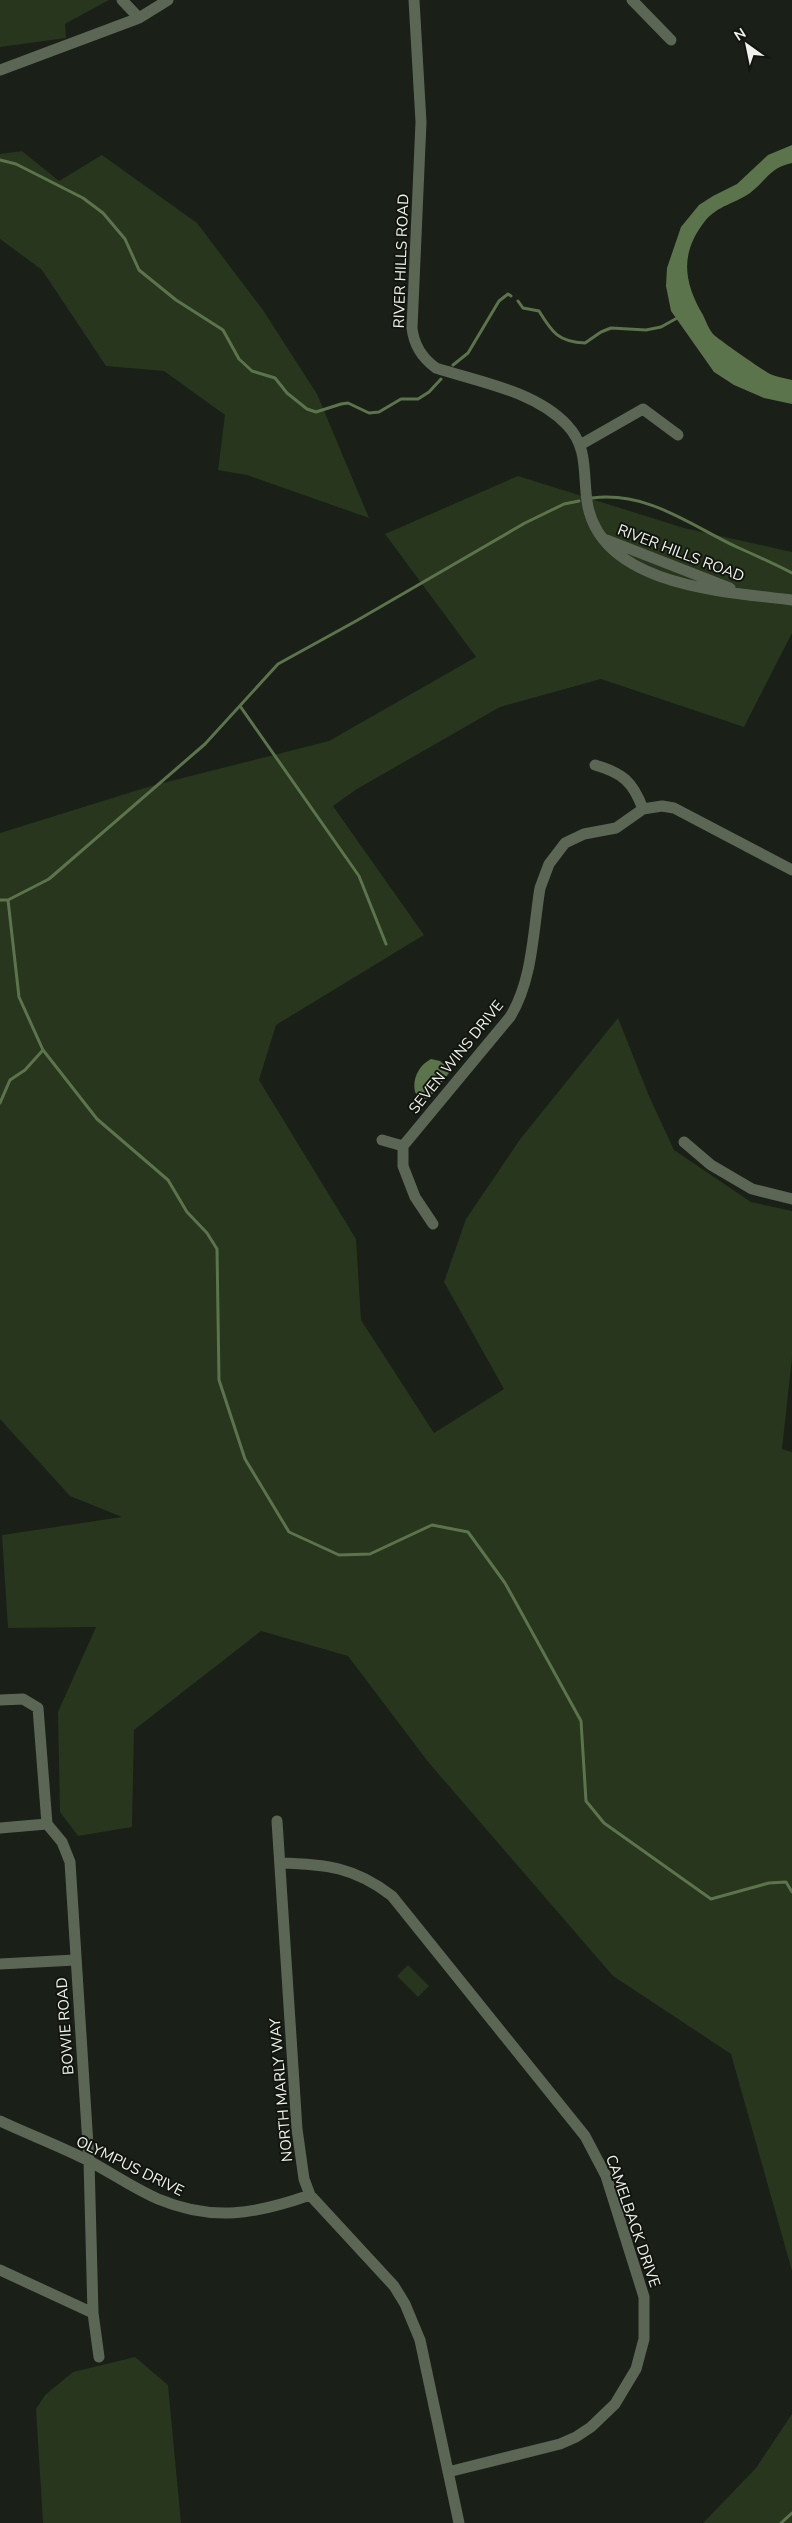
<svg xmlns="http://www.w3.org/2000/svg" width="792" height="2523" font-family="'Nunito Sans',sans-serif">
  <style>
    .green { fill: #27361c }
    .water { fill: #5c744c }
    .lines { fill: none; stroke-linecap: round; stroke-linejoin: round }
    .stream { stroke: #5c744c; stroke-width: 3 }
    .minor { stroke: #5c6655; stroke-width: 11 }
    .labels { text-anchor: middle; stroke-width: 4; stroke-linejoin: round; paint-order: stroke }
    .street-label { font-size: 15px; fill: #eff2ed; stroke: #11150e }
  </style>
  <rect width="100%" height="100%" fill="#1a1f17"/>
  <!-- green -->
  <path class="green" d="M0,0H109L65,24L66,38L0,47Z
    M22,151L59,181L102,155L197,223L263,310L317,394L369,518L247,475L218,470L225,415L164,371L106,366L42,270L0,239V154Z
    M518,476L684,528L792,552V633L744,727L601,679L500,707L357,789L333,806L424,935L276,1025L259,1080L356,1239L361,1320L434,1433L504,1389L444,1282L466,1219L521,1138L618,1018L649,1096L674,1150L751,1202L792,1211V1358L782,1449L792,1452V2271L731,2054L613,1976L429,1763L348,1656L261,1631L134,1730L132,1827L78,1836L60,1812L58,1712L96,1627L8,1628L2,1535L122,1517L70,1496L0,1419V833L151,786L329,741L476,657L385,534Z
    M408,1965L429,1986L418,1997L397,1976Z
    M135,2357L168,2385L181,2523H43L36,2409L45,2395L73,2372Z
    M792,2414V2523H703L756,2468Z"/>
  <!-- water -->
  <path class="water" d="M792,145V163C769,168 767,180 750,193C736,203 717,206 705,221C680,253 683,281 703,315C706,321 709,330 714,335C718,339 764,371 770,374C777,377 785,378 792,380V404L764,398L734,385L714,372L671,311L666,286L667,268L681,227L699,205L713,196L737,184L768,155Z
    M431,1059L440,1061L448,1068L449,1073L429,1098L421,1100L415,1092C412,1079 419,1065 431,1059Z"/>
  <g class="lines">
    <!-- stream -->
    <path class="stream" d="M0,160L16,164L83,198L103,213L125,239L139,270L176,300L223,330L239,359L252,371L275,378L287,393L307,409L316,412L341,404L348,403L369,413L379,412L401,399H418L429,392L441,379
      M518,301L523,308L539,311C552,332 558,342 585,343L601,332L611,328L646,330L661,327L679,317
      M453,365L468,353L499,301L508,294L511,296
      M592,498C649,491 691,526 739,548C757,556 775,564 792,573
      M240,706L359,876L386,944
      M0,900H8L49,879L205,744L278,664L356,621L525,523L564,504L579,501
      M8,900L19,997L43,1050L97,1119L168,1180L187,1212L207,1233L217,1249L219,1380L245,1459L289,1532L339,1555L370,1554L432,1525L468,1532L505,1583L581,1721L586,1801L604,1823L711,1899L769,1883L786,1882L792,1892
      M0,1103L10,1080L25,1070L43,1050
      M781,2523L792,2513"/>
    <!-- minor -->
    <path class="minor" d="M122,0L139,18
      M414,0L421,122L412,328C414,346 422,358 436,368C479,382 535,391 567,425C590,449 582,478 588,507C605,587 728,592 792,600
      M632,0L671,40
      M0,70L139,18L168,0
      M580,445L643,409L678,435
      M607,540L730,588
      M595,765C623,773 633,782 643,809L662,806L674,808L792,870
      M382,1140L403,1146
      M684,1142L711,1165L752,1189L792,1199
      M433,1224L415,1197L403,1166V1146L510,1017C533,980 533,930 540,888L549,864L565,843L584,834L616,828L643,809
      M0,1700L23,1699L38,1708L47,1824L62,1842L70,1862L89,2161L93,2313L99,2357
      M277,1821L297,2129L304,2179L310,2195L394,2286L405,2304L420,2340L459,2523
      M0,1828L47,1824
      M280,1863C325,1864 355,1867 392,1896L585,2136L606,2176L644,2297V2339L636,2369L615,2404L591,2427L576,2437L560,2444L448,2472
      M0,1964L75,1960
      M0,2121C30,2135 62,2147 91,2162C113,2174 135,2189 158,2199C213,2222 256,2214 310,2195
      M0,2270L93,2313"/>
  </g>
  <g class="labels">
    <!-- street labels -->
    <g class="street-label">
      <text transform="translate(401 261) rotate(-88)" y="5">RIVER HILLS ROAD</text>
      <text transform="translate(681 553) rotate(21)" y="5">RIVER HILLS ROAD</text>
      <text transform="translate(456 1057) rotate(-51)" y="5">SEVEN WINS DRIVE</text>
      <text transform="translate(65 2026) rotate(-94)" y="5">BOWIE ROAD</text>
      <text transform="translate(281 2090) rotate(-95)" y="5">NORTH MARLY WAY</text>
      <text transform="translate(130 2166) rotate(26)" y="5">OLYMPUS DRIVE</text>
      <text transform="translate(633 2221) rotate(71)" y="5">CAMELBACK DRIVE</text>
    </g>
  </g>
  <!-- north arrow -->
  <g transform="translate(747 45) rotate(327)" stroke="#11150e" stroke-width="4" paint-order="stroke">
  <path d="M0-4L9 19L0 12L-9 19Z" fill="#eff2ed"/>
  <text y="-8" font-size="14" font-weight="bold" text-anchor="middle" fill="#eff2ed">N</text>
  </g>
</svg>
